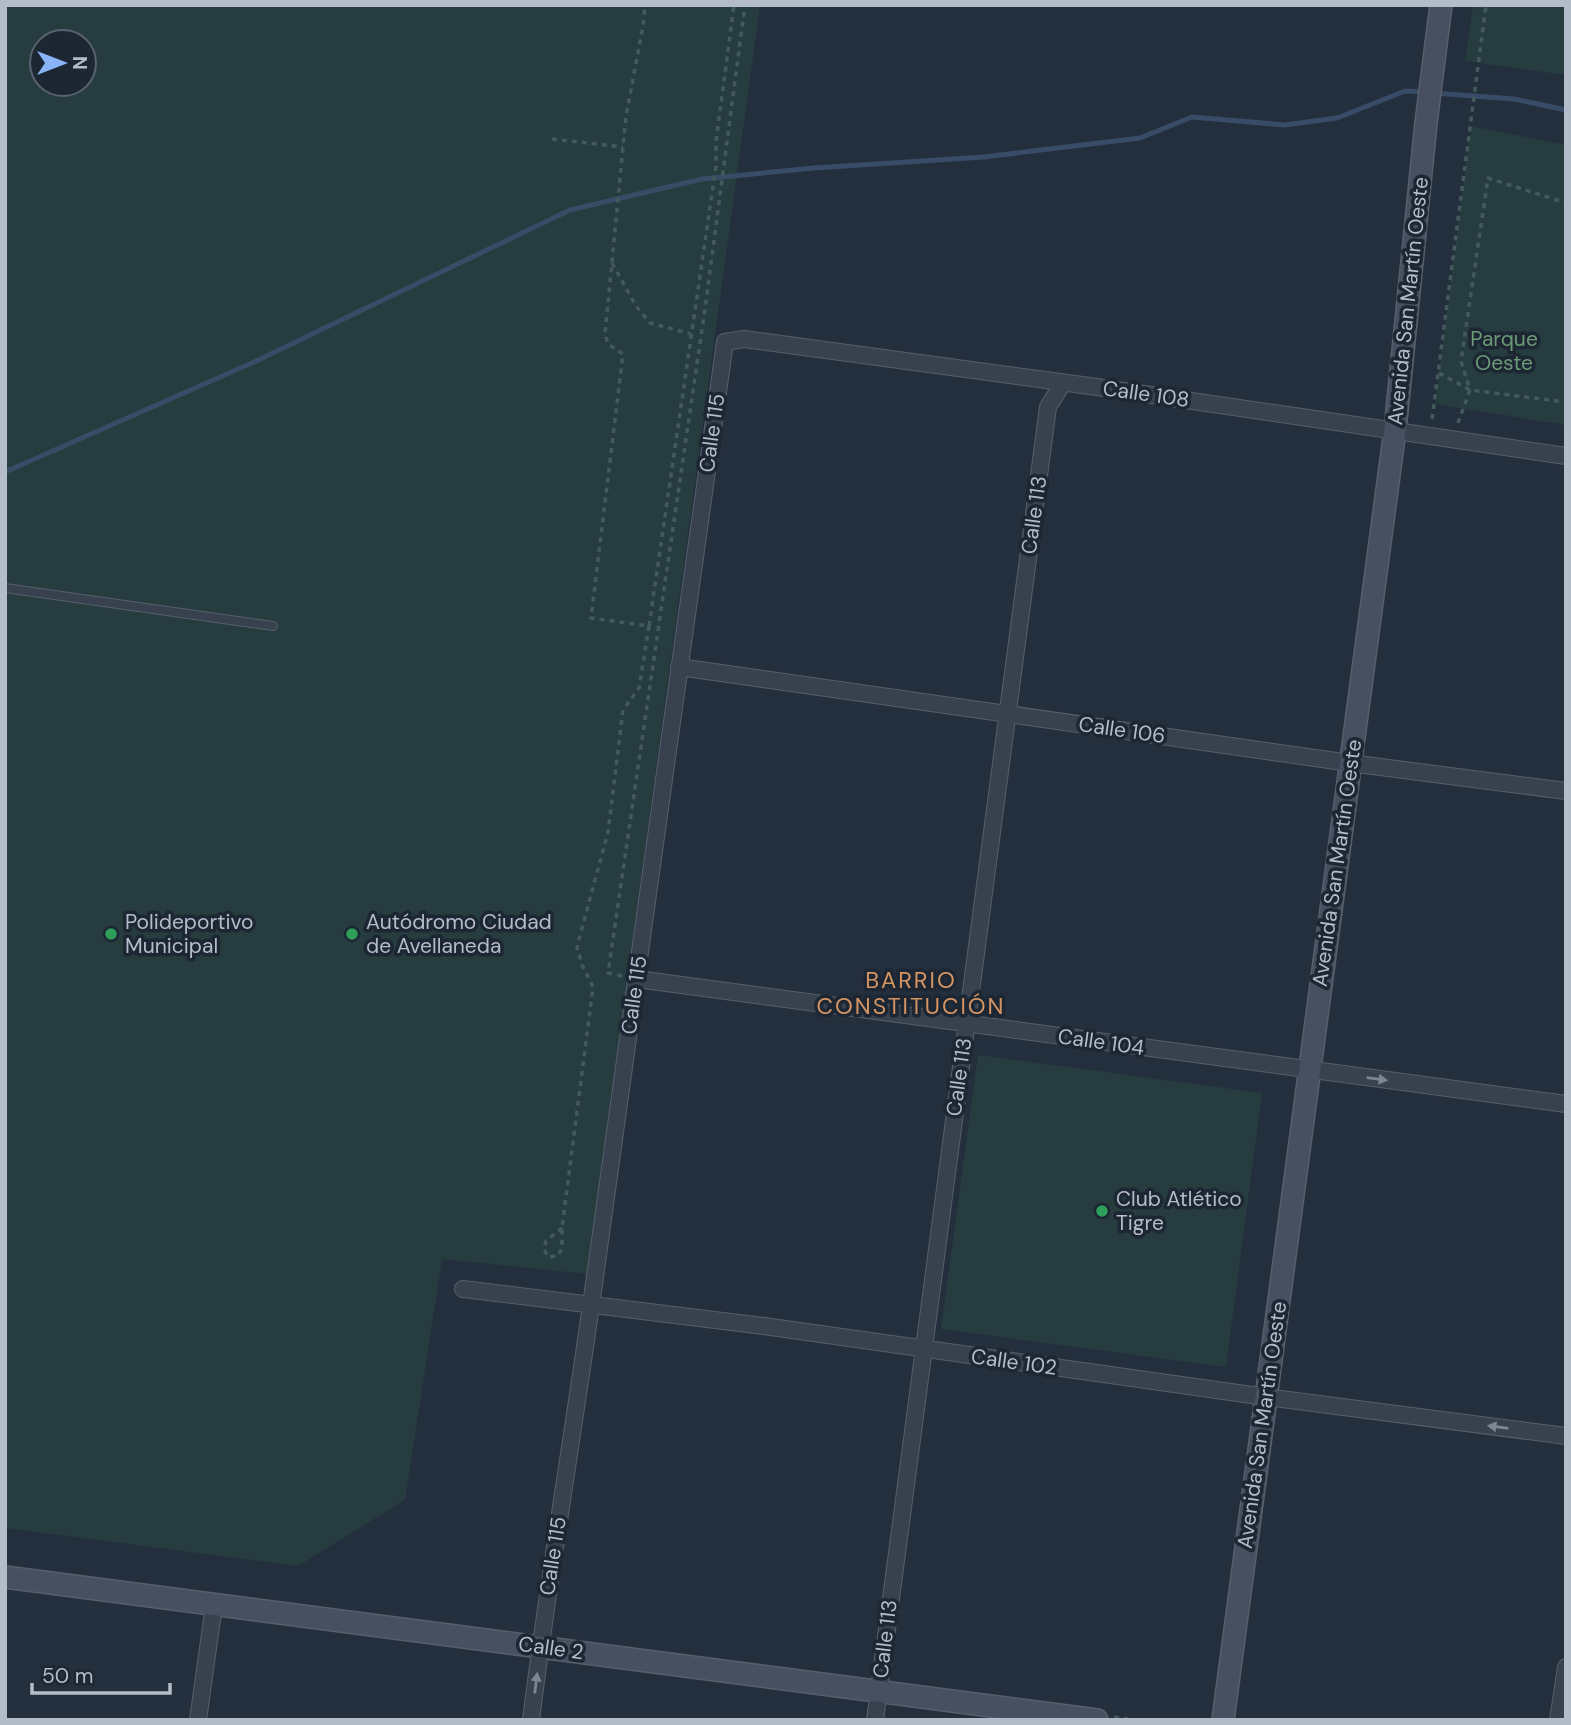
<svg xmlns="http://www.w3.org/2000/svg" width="1571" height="1725" font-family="'DM Sans',sans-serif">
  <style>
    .green { fill: #263c3f; fill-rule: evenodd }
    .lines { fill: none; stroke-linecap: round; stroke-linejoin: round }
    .stream { stroke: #394c67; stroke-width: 5 }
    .lane-casing { stroke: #565f6c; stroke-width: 10 }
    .street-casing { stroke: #565f6c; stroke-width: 18 }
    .secondary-casing { stroke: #565f6c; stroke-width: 24 }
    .path { stroke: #44595c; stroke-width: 3.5; stroke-dasharray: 5 5; stroke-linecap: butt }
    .lane { stroke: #38414e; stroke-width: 8 }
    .street { stroke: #38414e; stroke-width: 16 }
    .secondary { stroke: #465061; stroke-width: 21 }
    .oneway { fill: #7c8592 }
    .leisure-dot { fill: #2e9e5b; stroke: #1d2633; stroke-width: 2.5 }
    .labels { text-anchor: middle; stroke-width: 7; stroke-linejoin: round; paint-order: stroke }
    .street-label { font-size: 21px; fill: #b4bcc9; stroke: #1d2633 }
    .park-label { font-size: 21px; fill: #6b9a76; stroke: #1d2633 }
    .poi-label { font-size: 21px; fill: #b4bcc9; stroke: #1d2633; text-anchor: start }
    .neighbourhood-label { font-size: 23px; letter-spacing: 2px; fill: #d59563; stroke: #1d2633 }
  </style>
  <rect width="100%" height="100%" fill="#242f3e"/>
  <!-- green -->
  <path class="green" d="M5,5H760L587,1274L442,1259L405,1500L298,1566L5,1528ZM42,42H84V84H42Z
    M1473,5H1566V75L1465,61Z
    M1471,126L1566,145V425L1435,404Z
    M978,1055L1262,1093L1226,1367L941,1329Z"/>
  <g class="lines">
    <!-- stream -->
    <path class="stream" d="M1434,93L1514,99L1566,110
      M5,472L254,362L570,210L702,179L814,168L984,157L1140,138L1192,117L1285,125L1337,118L1405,91L1424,92"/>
    <!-- lane casing -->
    <g class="lane-casing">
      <path id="lane" d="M5,588L273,626"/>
    </g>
    <!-- street casing -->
    <g class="street-casing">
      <path id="street" d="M679,667L1350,763L1566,791
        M637,979L1566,1104
        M463,1289L764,1326L1266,1397L1566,1436
        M198,1720L214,1605
        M531,1720C549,1574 574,1429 594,1284C638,970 680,656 725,342L744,339L1097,387L1566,456
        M875,1720L1048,407L1063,383
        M1558,1720L1566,1667"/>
    </g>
    <!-- secondary casing -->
    <g class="secondary-casing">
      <path id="secondary" d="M5,1577L1097,1720
        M1223,1720L1395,430L1426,123L1441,5"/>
    </g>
    <!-- path -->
    <path class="path" d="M552,139L623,147
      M612,263L636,306L650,323L691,334
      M1439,373L1470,390L1566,402
      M1432,419L1486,5
      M1458,423L1470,390L1461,361L1488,178L1566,203
      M649,626L716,166V141L734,5
      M622,976L608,973L705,309L745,5
      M562,1228L546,1241L544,1249L548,1257L558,1256L562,1248V1228L593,987L582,965L577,947L608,832L623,710L639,688L649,626L591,618L623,354L608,344L605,334L626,116L643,26L645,5
      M1114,1717L1133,1720"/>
    <!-- lane -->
    <use href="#lane" class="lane"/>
    <!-- street -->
    <use href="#street" class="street"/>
    <!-- secondary -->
    <use href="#secondary" class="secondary"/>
  </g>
  <!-- one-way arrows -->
  <defs><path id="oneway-solid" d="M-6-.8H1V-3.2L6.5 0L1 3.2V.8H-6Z" transform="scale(1.75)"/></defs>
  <g class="oneway">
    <use href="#oneway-solid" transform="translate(1377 1079) rotate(7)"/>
    <use href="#oneway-solid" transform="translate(1498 1427) rotate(-172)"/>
    <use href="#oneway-solid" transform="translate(536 1683) rotate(-83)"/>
  </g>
  <!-- markers -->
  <g class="leisure-dot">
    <circle cx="111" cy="934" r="7"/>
    <circle cx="352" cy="934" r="7"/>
    <circle cx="1102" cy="1211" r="7"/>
  </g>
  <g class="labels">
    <!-- street labels -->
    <g class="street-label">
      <text transform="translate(1408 301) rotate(-84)" y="7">Avenida San Martín Oeste</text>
      <text transform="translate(1146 394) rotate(8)" y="7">Calle 108</text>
      <text transform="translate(712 433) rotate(-82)" y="7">Calle 115</text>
      <text transform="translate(1034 515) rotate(-82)" y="7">Calle 113</text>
      <text transform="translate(1122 730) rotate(8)" y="7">Calle 106</text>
      <text transform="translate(1337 863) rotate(-82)" y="7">Avenida San Martín Oeste</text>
      <text transform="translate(634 995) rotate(-82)" y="7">Calle 115</text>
      <text transform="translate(1101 1042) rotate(8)" y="7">Calle 104</text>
      <text transform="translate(959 1077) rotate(-82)" y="7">Calle 113</text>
      <text transform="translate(1014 1362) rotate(8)" y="7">Calle 102</text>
      <text transform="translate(1262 1425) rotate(-82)" y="7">Avenida San Martín Oeste</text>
      <text transform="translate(553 1556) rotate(-81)" y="7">Calle 115</text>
      <text transform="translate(885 1639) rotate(-83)" y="7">Calle 113</text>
      <text transform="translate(551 1648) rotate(8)" y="7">Calle 2</text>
    </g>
    <!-- park labels -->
    <g class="park-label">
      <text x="1504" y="346">Parque<tspan x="1504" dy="24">Oeste</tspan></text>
    </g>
    <!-- poi labels -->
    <g class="poi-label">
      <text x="125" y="929">Polideportivo<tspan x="125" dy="24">Municipal</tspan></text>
      <text x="366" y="929">Autódromo Ciudad<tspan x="366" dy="24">de Avellaneda</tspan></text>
      <text x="1116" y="1206">Club Atlético<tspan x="1116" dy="24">Tigre</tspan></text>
    </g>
    <!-- neighbourhood labels -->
    <g class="neighbourhood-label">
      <text x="911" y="988">BARRIO<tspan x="911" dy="26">CONSTITUCIÓN</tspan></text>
    </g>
  </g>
  <!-- border -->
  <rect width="1571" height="1725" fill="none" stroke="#b4bcc9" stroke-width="14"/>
  <!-- north arrow -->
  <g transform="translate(63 63) rotate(90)"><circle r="33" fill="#1d2633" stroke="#59626f" stroke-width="2"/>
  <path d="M0-5L12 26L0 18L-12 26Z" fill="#8ab4f8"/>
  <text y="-10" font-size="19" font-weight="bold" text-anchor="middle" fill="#b4bcc9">N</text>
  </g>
  <!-- scale -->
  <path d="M32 1683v10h138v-10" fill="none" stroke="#b4bcc9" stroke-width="3.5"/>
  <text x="42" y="1683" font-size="21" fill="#b4bcc9" stroke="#1d2633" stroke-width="5" paint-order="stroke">50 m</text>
</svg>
